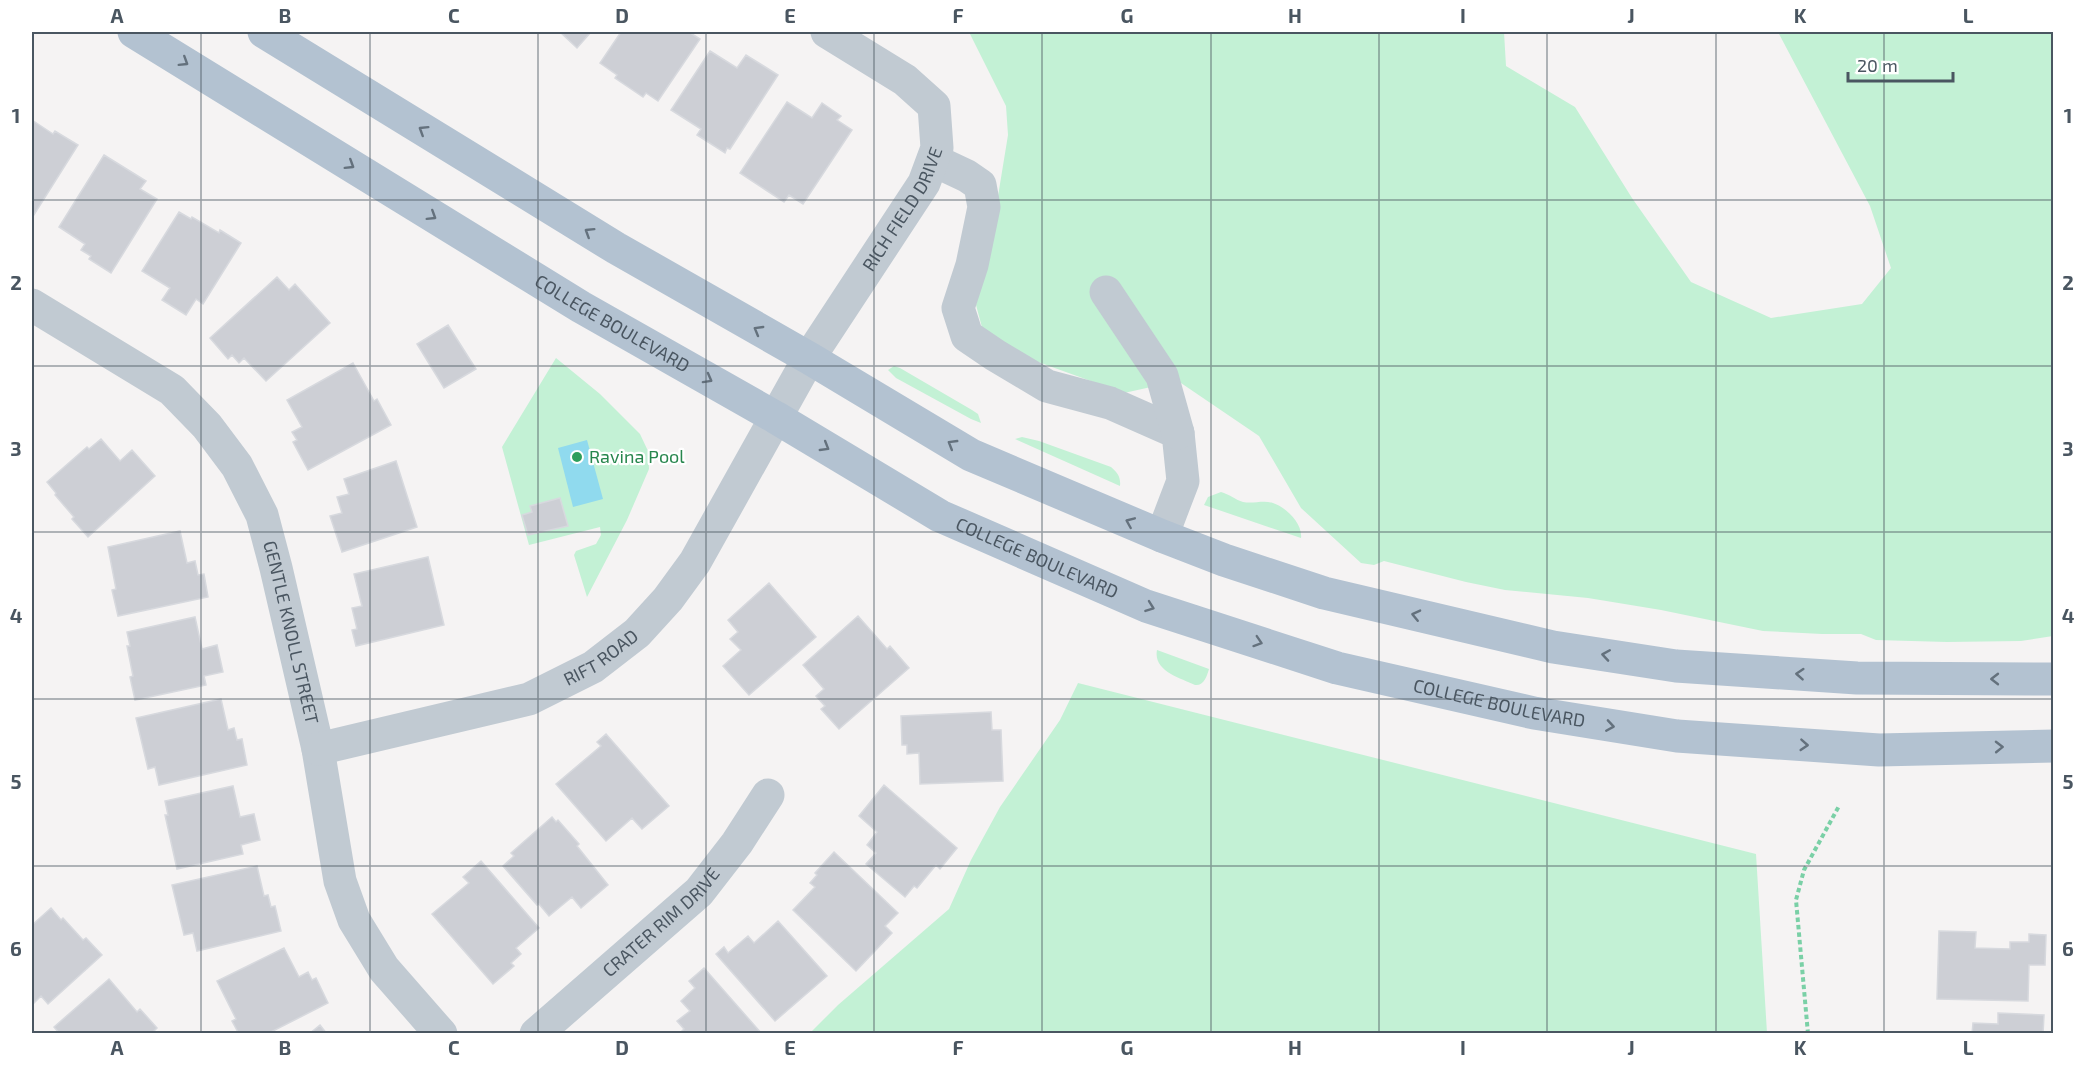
<svg xmlns="http://www.w3.org/2000/svg" width="2085" height="1065" font-family="'Exo 2',sans-serif">
  <style>
    .green { fill: #c3f1d5 }
    .water { fill: #90daee }
    .building { fill: #cdcfd5; stroke: #d7d9de; stroke-width: 1.5 }
    .lines { fill: none; stroke-linecap: round; stroke-linejoin: round }
    .path { stroke: #7ad0a6; stroke-width: 4; stroke-dasharray: 4.5 3; stroke-linecap: butt }
    .minor { stroke: #c1cad2; stroke-width: 33 }
    .major { stroke: #b3c2d1; stroke-width: 33 }
    .oneway { stroke: #64717d }
    .grid { fill: none; stroke: #4a5661; stroke-width: 1.5; stroke-opacity: 0.55 }
    .leisure-dot { fill: #2e9e5b; stroke: #fff; stroke-width: 2 }
    .labels { text-anchor: middle; stroke-width: 4.5; stroke-linejoin: round; paint-order: stroke }
    .street-label { font-size: 18px; fill: #4a5661; stroke: #fff }
    .leisure-label { font-size: 18px; fill: #27864d; stroke: #fff; text-anchor: start }
    .neatline { fill: none; stroke: #4a5661; stroke-width: 2 }
    .grid-label { font-size: 20px; text-anchor: middle; font-weight: bold; fill: #4a5661 }
  </style>
  <rect width="100%" height="100%" fill="#f5f3f3"/>
  <!-- green -->
  <path class="green" d="M969,32H1504L1506,66L1575,107L1632,198L1691,282L1771,318L1862,304L1891,268L1870,206L1778,32H2053V636L2021,641L1947,642L1876,640L1861,634H1822L1763,631L1661,610L1588,598L1505,590L1466,582L1384,561L1374,565L1361,563L1301,508L1259,436L1178,381L1124,393L1013,353L983,331L976,305L991,239L1008,135L1006,106Z
    M556,358L600,394L640,434L648,451L649,469L627,520L587,597L574,555L576,551L596,544L601,535L600,527L529,545L502,447Z
    M894,366L900,368L972,410L978,414L981,423L971,419L896,378L888,370Z
    M1022,437L1039,441L1111,467C1117,472 1121,477 1120,486L1015,439Z
    M1221,492C1229,494 1236,500 1243,502C1253,504 1263,500 1273,503C1286,507 1303,524 1301,538L1204,505L1208,497Z
    M1157,650L1209,669C1207,676 1204,686 1195,685C1180,678 1153,671 1157,650Z
    M1078,683L1756,854L1767,1033H810L838,1005L949,909L971,860L1000,807L1060,720Z"/>
  <!-- water -->
  <path class="water" d="M587,440L603,499L573,507L558,448Z"/>
  <!-- building -->
  <path class="building" d="M560,32H591L577,48Z
    M621,32H689L700,39L658,101L646,93L643,97L615,78L617,75L600,63Z
    M710,51L737,68L746,55L778,75L730,149L727,148L725,153L697,135L701,129L671,110Z
    M787,102L812,118L822,103L841,116L837,120L852,130L803,204L789,195L784,202L740,173Z
    M32,120L53,134L55,131L78,145L32,218Z
    M104,155L146,181L140,189L157,199L111,273L89,259L91,256L81,250L85,244L59,227Z
    M179,212L191,219L192,217L219,233L220,230L241,243L203,304L196,299L186,315L162,300L170,288L142,271Z
    M277,277L289,290L295,284L330,323L266,381L244,358L239,363L232,355L228,359L210,338Z
    M448,325L476,369L444,388L417,344Z
    M353,363L374,401L377,399L391,425L308,470L293,442L297,440L292,432L302,427L287,400Z
    M101,439L120,461L132,450L155,476L88,537L72,519L74,517L55,495L56,493L47,482L87,447L89,449Z
    M396,461L417,527L342,552L330,516L342,513L337,497L349,494L344,479Z
    M560,498L568,526L528,535L522,515L532,512L530,506Z
    M180,531L187,563L195,561L198,575L204,574L208,597L118,616L112,590L116,589L108,547Z
    M428,557L444,625L356,646L352,630L357,629L352,608L362,606L354,574Z
    M769,583L816,637L749,695L723,666L741,650L730,639L738,632L728,620Z
    M858,616L887,649L890,646L909,668L839,729L821,709L825,706L816,696L824,689L803,665Z
    M195,617L202,649L217,645L223,672L204,676L206,685L135,700L130,677L133,676L127,646H130L127,632Z
    M221,699L228,730L234,728L237,740L242,739L247,765L159,785L155,767L148,769L136,718Z
    M991,712L992,730H1001L1003,781L920,784L919,753L907,754V745H902L901,716Z
    M606,734L669,806L642,829L632,818L606,841L556,784L601,746L597,742Z
    M884,785L957,848L940,869L936,865L917,888L914,886L905,897L866,864L876,853L867,845L877,832L859,816Z
    M233,786L240,817L254,814L260,840L241,845L243,854L177,869L165,815H168L165,801Z
    M552,817L556,822L558,820L579,844L577,846L608,885L581,908L572,897L549,916L539,904L537,905L503,866L514,856L511,853Z
    M834,852L898,913L885,926L892,933L856,971L793,910L815,887L810,883L817,875L815,873Z
    M481,861L539,928L516,948L521,954L511,963L514,966L493,984L432,914L469,883L463,877Z
    M257,866L264,896L268,895L271,907L275,906L281,931L197,951L193,933L184,935L172,885Z
    M51,908L61,920L63,918L83,940L86,938L102,955L48,1004L41,996L32,1005V925Z
    M778,921L827,976L775,1021L716,954L724,947L728,953L748,936L754,943Z
    M1939,931L1976,932L1975,948L2010,949V942H2029V934L2046,935L2045,965H2029L2028,1001L1937,999Z
    M284,948L299,977L308,972L312,980L316,978L328,1003L267,1034H239L232,1021L236,1019L217,981Z
    M704,968L762,1034H679L684,1029L677,1021L690,1011L681,1001L695,988L689,981Z
    M109,979L137,1012L140,1009L157,1028L151,1034H60L54,1027Z
    M1998,1013L2044,1015L2043,1034H1972L1973,1023L1998,1024Z
    M320,1025L327,1034H309Z"/>
  <g class="lines">
    <!-- path -->
    <path class="path" d="M1808,1034L1796,900L1804,870L1839,806"/>
    <!-- minor -->
    <g class="minor">
      <path d="M933,160L967,176L980,185L984,207L972,265L958,308L967,336L995,355L1047,386L1110,403L1178,433L1183,481L1162,536"/>
      <path d="M1106,292L1162,376L1178,433"/>
      <path id="s1" d="M32,305L172,390L207,426L237,466L262,515L276,568L318,749L340,881L354,920L384,969L441,1034"/>
      <path id="s2" d="M318,749L529,699L593,667L637,633L668,599L695,562L809,358L924,183L937,148L934,106L905,80L827,32"/>
      <path id="s3" d="M536,1034L699,892L737,843L768,795"/>
    </g>
    <!-- major -->
    <g class="major">
      <path id="s4" d="M134,32L581,307L775,417L940,516L1146,606L1337,668L1534,713L1677,736L1879,750L2054,746"/>
      <path d="M264,32L616,248L809,358L971,455L1162,536L1224,560L1324,593L1553,647L1676,666L1857,678L2054,679"/>
    </g>
  </g>
  <!-- one-way arrows -->
  <defs><path id="oneway-chevron" d="M-2-3.5L2.5 0L-2 3.5" fill="none" stroke-width="1.6" stroke-linecap="round" stroke-linejoin="round" transform="scale(1.5)"/></defs>
  <g class="oneway">
    <use href="#oneway-chevron" transform="translate(184 62) rotate(32)"/>
    <use href="#oneway-chevron" transform="translate(423 130) rotate(-148)"/>
    <use href="#oneway-chevron" transform="translate(350 165) rotate(32)"/>
    <use href="#oneway-chevron" transform="translate(432 216) rotate(32)"/>
    <use href="#oneway-chevron" transform="translate(589 232) rotate(-148)"/>
    <use href="#oneway-chevron" transform="translate(758 330) rotate(-150)"/>
    <use href="#oneway-chevron" transform="translate(708 379) rotate(29)"/>
    <use href="#oneway-chevron" transform="translate(952 444) rotate(-149)"/>
    <use href="#oneway-chevron" transform="translate(825 447) rotate(31)"/>
    <use href="#oneway-chevron" transform="translate(1130 522) rotate(-157)"/>
    <use href="#oneway-chevron" transform="translate(1150 607) rotate(20)"/>
    <use href="#oneway-chevron" transform="translate(1416 615) rotate(-167)"/>
    <use href="#oneway-chevron" transform="translate(1258 642) rotate(18)"/>
    <use href="#oneway-chevron" transform="translate(1606 655) rotate(-171)"/>
    <use href="#oneway-chevron" transform="translate(1800 674) rotate(-176)"/>
    <use href="#oneway-chevron" transform="translate(1995 679) rotate(-180)"/>
    <use href="#oneway-chevron" transform="translate(1610 726) rotate(9)"/>
    <use href="#oneway-chevron" transform="translate(1804 745) rotate(4)"/>
    <use href="#oneway-chevron" transform="translate(1999 747) rotate(-1)"/>
  </g>
  <!-- grid -->
  <path class="grid" d="M201,32V1034M370,32V1034M538,32V1034M706,32V1034M874,32V1034M1042,32V1034M1211,32V1034M1379,32V1034M1547,32V1034M1716,32V1034M1884,32V1034M32,200H2054M32,366H2054M32,532H2054M32,699H2054M32,866H2054"/>
  <!-- markers -->
  <circle class="leisure-dot" cx="577" cy="457" r="6"/>
  <g class="labels">
    <!-- street labels -->
    <g class="street-label">
      <text dy="6" stroke="none"><textPath href="#s2" startOffset="846">RICH FIELD DRIVE</textPath></text>
      <text dy="6" stroke="none"><textPath href="#s4" startOffset="560">COLLEGE BOULEVARD</textPath></text>
      <text dy="6" stroke="none"><textPath href="#s4" startOffset="1046">COLLEGE BOULEVARD</textPath></text>
      <text dy="6" stroke="none"><textPath href="#s1" startOffset="440">GENTLE KNOLL STREET</textPath></text>
      <text dy="6" stroke="none"><textPath href="#s2" startOffset="300">RIFT ROAD</textPath></text>
      <text dy="6" stroke="none"><textPath href="#s4" startOffset="1532">COLLEGE BOULEVARD</textPath></text>
      <text dy="6" stroke="none"><textPath href="#s3" startOffset="168">CRATER RIM DRIVE</textPath></text>
    </g>
    <!-- leisure labels -->
    <g class="leisure-label">
      <text x="589" y="463">Ravina Pool</text>
    </g>
  </g>
  <!-- border -->
  <rect width="2085" height="1065" fill="none" stroke="#ffffff" stroke-width="66"/>
  <!-- scale -->
  <path d="M1848 72v9h105v-9" fill="none" stroke="#4a5661" stroke-width="3"/>
  <text x="1857" y="72" font-size="18" fill="#4a5661" stroke="#ffffff" stroke-width="4.5" paint-order="stroke">20 m</text>
  <rect x="33" y="33" width="2019" height="999" class="neatline"/>
  <g class="grid-label">
    <text x="117" y="23">A</text>
    <text x="285" y="23">B</text>
    <text x="454" y="23">C</text>
    <text x="622" y="23">D</text>
    <text x="790" y="23">E</text>
    <text x="958" y="23">F</text>
    <text x="1127" y="23">G</text>
    <text x="1295" y="23">H</text>
    <text x="1463" y="23">I</text>
    <text x="1631" y="23">J</text>
    <text x="1800" y="23">K</text>
    <text x="1968" y="23">L</text>
    <text x="16" y="123">1</text>
    <text x="2068" y="123">1</text>
    <text x="16" y="290">2</text>
    <text x="2068" y="290">2</text>
    <text x="16" y="456">3</text>
    <text x="2068" y="456">3</text>
    <text x="16" y="623">4</text>
    <text x="2068" y="623">4</text>
    <text x="16" y="789">5</text>
    <text x="2068" y="789">5</text>
    <text x="16" y="956">6</text>
    <text x="2068" y="956">6</text>
    <text x="117" y="1055">A</text>
    <text x="285" y="1055">B</text>
    <text x="454" y="1055">C</text>
    <text x="622" y="1055">D</text>
    <text x="790" y="1055">E</text>
    <text x="958" y="1055">F</text>
    <text x="1127" y="1055">G</text>
    <text x="1295" y="1055">H</text>
    <text x="1463" y="1055">I</text>
    <text x="1631" y="1055">J</text>
    <text x="1800" y="1055">K</text>
    <text x="1968" y="1055">L</text>
  </g>
</svg>
